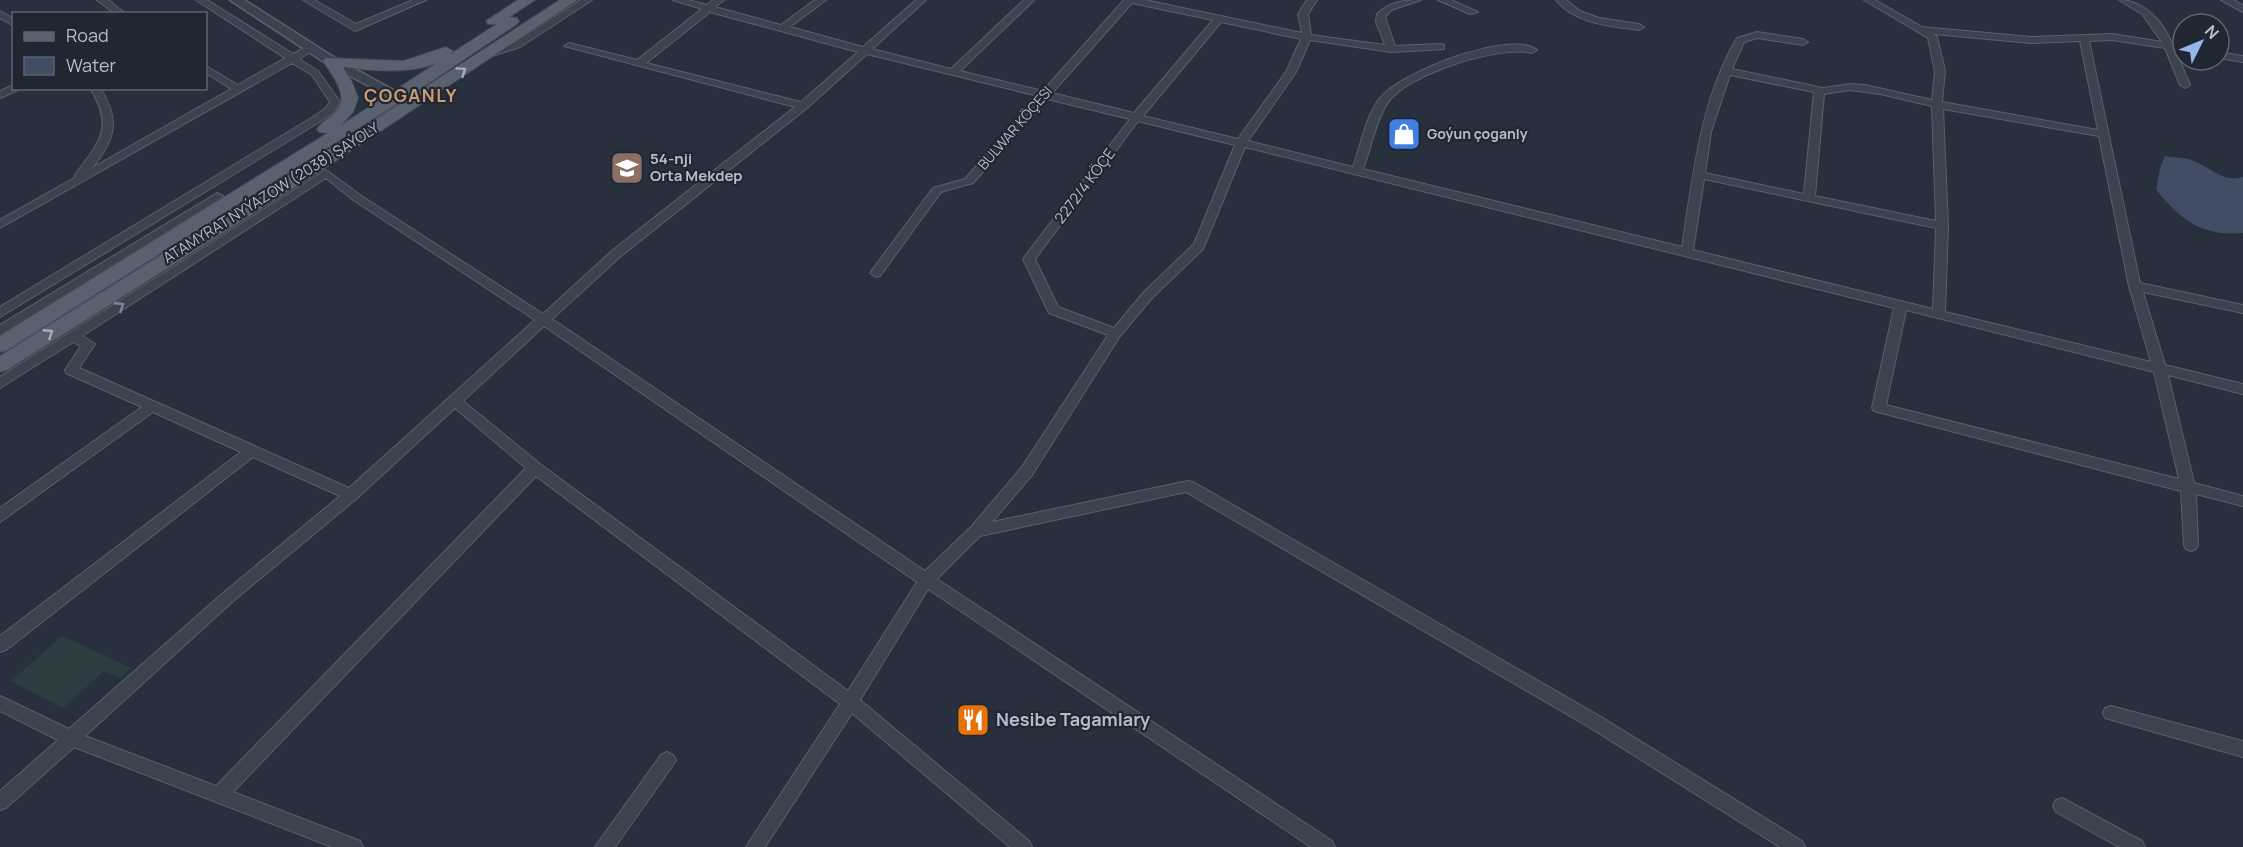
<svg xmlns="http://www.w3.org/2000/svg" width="2243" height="847" font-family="Manrope,sans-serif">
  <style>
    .green { fill: #2b3d40 }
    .water { fill: #404d65 }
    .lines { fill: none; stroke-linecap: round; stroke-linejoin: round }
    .minor-casing { stroke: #59606b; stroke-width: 2 }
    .tertiary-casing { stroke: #59606b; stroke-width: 3 }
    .primary-casing { stroke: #454b57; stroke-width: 2 }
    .minor { fill: #3c424e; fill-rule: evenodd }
    .tertiary { fill: #3c424e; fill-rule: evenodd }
    .primary { fill: #5a616e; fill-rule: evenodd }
    .oneway { stroke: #a5abb6 }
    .oneway2 { stroke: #808691 }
    .labels { text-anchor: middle; stroke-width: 4.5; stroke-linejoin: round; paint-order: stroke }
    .far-street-label { font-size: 14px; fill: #b8bdc8; stroke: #202733 }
    .far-poi-label { font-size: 14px; font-weight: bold; fill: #b8bdc8; stroke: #202733; text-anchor: start }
    .poi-label { font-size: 15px; font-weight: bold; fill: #b8bdc8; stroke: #202733; text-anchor: start }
    .street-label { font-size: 15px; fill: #b8bdc8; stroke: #202733 }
    .far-district-label { font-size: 18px; font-weight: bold; letter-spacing: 1.5px; fill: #cb9d71; stroke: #202733 }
    .near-poi-label { font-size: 18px; font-weight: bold; fill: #b8bdc8; stroke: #202733; text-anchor: start }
  </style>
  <rect width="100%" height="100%" fill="#28303e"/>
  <!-- green -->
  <path class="green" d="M62,636L131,668L120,678L104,671L63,708L11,681Z"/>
  <!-- water -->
  <path class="water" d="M2165,156C2174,158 2186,157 2194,161C2211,168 2224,183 2243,177V233C2200,236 2183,221 2156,190L2161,165Z"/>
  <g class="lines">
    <!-- minor casing -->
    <g class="minor-casing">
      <path id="minor" d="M97,0H108L126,14H115Z
        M196,0H207L293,54L308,46H314V50L299,59L318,71L340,102L334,112L321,121L0,317V307L313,117L326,108L330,102L312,75L292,63L0,228V220L76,177L75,175C99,143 115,128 90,88H100C121,121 115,139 92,168L231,89L206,73V66L238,85L285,58Z
        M303,0H314L356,24L413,0H426L355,31Z
        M581,0H592L520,47L483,59L478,56L514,43Z
        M673,0H688L707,5L713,0H724L715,7L781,25L815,0H826L790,27L863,47L916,0H926L872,49L951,69L1024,0H1034L960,71L1043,91L1124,0H1145L1302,33L1298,14L1307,0H1317L1308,14L1311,35L1385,45L1376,22L1377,14C1389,2 1404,0 1421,0L1391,10L1385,17L1395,46L1441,44L1444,45V49L1391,52L1310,40L1296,72L1248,141L1353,167C1361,146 1365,117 1380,98C1400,73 1509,29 1537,50L1532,53C1500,45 1405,74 1387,104C1375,123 1371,148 1363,169L1682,247C1693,177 1700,101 1737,38L1757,32L1803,39L1808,42L1803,45L1757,38L1744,42L1732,69L1823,88L1850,84L1865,85L1932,100L1935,71L1928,38L1864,0H1875L1922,27L2031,37L2112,34L2162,42L2142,14L2119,0C2143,0 2164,22 2172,44L2183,45V51L2175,50L2190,85L2185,88L2180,85L2165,48L2112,40L2089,41L2140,283L2243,305V313L2143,292L2165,365L2243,384V394L2168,375L2194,483L2243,496V506L2196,494L2198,545L2196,549L2191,551L2186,549L2184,545L2181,491L1874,411L1872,408L1894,308L1245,147L1203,249L1152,298L1120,336L1032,475L992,522L1188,481L1193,482L1601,717L1802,841L1805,847H1780L1589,727L1186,492L980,536L937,579L1332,841L1335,847H1311L928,589L860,700L1029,841L1032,847H1010L852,713L765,847H746L840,704L536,476L233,792L360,841L363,847H332L74,747L6,808L0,810V791L58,740L0,711V696L69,729L222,594L340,496L253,457L6,650L0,652V636L241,452L153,412L0,522V508L142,407L66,373L65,370L81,346L73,342L0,388V377L326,170L360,195L543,314L613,250L795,107L564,46L569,43L637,60L702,9ZM1132,3L1213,20L1134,113L1052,93ZM710,12L858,52L801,102L646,63ZM1221,22L1301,39L1286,72L1238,139L1143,116ZM1933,34L2031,43L2080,41L2098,130L1942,102L1945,71L1937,37ZM867,54L1038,96L965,179L933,188L870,273L876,277L880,276L941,192L973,183L1047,99L1130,119L1023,259L1049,313L1108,335L1022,467L971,527L925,571L552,319L621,256L807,108ZM1730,75L1814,92L1804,194L1705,173L1711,132ZM1850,90L1880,94L1932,106L1936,221L1815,196L1824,94ZM1943,109L2099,136L2129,286L2151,362L1945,312L1948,226ZM1138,121L1235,145L1194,244L1144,292L1114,328L1058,307L1035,259ZM326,178L352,199L535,320L349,488L79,368L95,344L82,336ZM1704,179L1936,228L1933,309L1693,250ZM1906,310L2154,372L2179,479L1886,405ZM544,326L917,582L848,691L540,464L463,401ZM455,408L526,468L216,786L85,736L232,602L356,499Z
        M1438,0H1451L1478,12L1470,14Z
        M1556,0H1566L1580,11L1599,18L1639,24L1644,27L1639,30C1610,26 1576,24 1556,0Z
        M2221,0H2233L2243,5V12Z
        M0,11L14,19V26L0,18Z
        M2219,52L2243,56V62L2219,58Z
        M14,85V88H19L18,90L0,98V91Z
        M217,193L223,196L221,198L0,335V325Z
        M2111,706L2243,741V757L2105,718L2103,713L2105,708Z
        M667,752L673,755L676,760L673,765L615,847H595L661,755Z
        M2062,798L2142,841L2145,847H2119L2056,812L2053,806L2056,800Z"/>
    </g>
    <!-- tertiary casing -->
    <g class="tertiary-casing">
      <path id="tertiary" d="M230,0H244L335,58L417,103L415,106H407L327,64Z"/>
    </g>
    <!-- primary casing -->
    <g class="primary-casing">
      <path id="primary" d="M518,0H535L509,17L517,18L519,21L517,24L403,100L7,350L0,352V336L328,133L319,132L317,129C322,122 329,119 335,113C351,97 333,76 323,61L326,58L404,61L446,47L453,51C431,77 373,71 343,67L352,82L358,98L353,112L340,126L497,24H488L486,21Z
        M560,0H577L328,166L7,370L0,372V356L316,158Z"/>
    </g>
    <!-- minor -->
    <use href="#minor" class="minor"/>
    <!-- tertiary -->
    <use href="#tertiary" class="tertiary"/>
    <!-- primary -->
    <use href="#primary" class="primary"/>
  </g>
  <!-- one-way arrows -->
  <defs><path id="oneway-chevron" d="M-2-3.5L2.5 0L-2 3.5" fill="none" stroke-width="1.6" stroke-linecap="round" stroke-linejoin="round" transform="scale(1.5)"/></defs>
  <g class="oneway">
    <use href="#oneway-chevron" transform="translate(462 71) rotate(-34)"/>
    <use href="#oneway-chevron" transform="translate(49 333) rotate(-33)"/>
  </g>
  <use class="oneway2" href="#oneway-chevron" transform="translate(120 306) rotate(-33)"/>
  <!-- icons -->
  <defs>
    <g id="shop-square" transform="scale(1.725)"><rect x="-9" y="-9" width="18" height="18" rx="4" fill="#3f7fe0" stroke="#202733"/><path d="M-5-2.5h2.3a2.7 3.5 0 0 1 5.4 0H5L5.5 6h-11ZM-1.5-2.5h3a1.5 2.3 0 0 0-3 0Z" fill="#fff"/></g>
    <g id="school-square" transform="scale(1.725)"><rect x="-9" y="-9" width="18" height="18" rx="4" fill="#8d6e63" stroke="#202733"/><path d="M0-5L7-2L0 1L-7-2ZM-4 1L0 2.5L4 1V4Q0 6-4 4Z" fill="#fff"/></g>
    <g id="restaurant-square" transform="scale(1.725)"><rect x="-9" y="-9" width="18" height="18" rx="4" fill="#e8710a" stroke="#202733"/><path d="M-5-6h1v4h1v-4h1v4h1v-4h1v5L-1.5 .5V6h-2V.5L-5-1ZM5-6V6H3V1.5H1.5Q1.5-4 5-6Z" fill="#fff"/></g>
  </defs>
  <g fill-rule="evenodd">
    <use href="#shop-square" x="1404" y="134"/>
    <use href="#school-square" x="627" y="168"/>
    <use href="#restaurant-square" x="973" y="720"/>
  </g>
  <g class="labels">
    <!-- far-street labels -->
    <g class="far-street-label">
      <text transform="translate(1015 128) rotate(-49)" y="5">BULWAR KÖÇESI</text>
    </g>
    <!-- far-poi labels -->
    <g class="far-poi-label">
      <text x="1427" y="139">Goýun çoganly</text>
    </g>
    <!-- poi labels -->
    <g class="poi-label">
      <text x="650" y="164">54-nji<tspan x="650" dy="17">Orta Mekdep</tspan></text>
    </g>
    <!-- street labels -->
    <g class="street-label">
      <text transform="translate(1085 186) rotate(-53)" y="5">2272/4 KÖÇE</text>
      <text transform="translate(271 193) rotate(-32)" y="5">ATAMYRAT NYÝAZOW (2038) ŞAÝOLY</text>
    </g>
    <!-- far-district labels -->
    <g class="far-district-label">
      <text x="411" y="102">ÇOGANLY</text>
    </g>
    <!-- near-poi labels -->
    <g class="near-poi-label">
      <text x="996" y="726">Nesibe Tagamlary</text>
    </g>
  </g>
  <!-- legend -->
  <rect x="12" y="12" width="195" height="78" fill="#202733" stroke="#5d636f" stroke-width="1.5"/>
  <rect x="24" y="32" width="30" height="9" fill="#5a616e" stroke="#5d636f" stroke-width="1.5"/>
  <text x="66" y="42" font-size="18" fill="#b8bdc8">Road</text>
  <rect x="24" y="57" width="30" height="18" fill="#404d65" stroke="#5d636f" stroke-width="1.5"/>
  <text x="66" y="72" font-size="18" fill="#b8bdc8">Water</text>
  <!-- north arrow -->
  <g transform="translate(2201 42) rotate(47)"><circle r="28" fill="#202733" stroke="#5d636f" stroke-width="1.5"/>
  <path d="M0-4.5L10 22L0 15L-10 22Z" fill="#98b4ee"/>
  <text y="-9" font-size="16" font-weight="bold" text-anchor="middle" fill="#b8bdc8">N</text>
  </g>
</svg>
